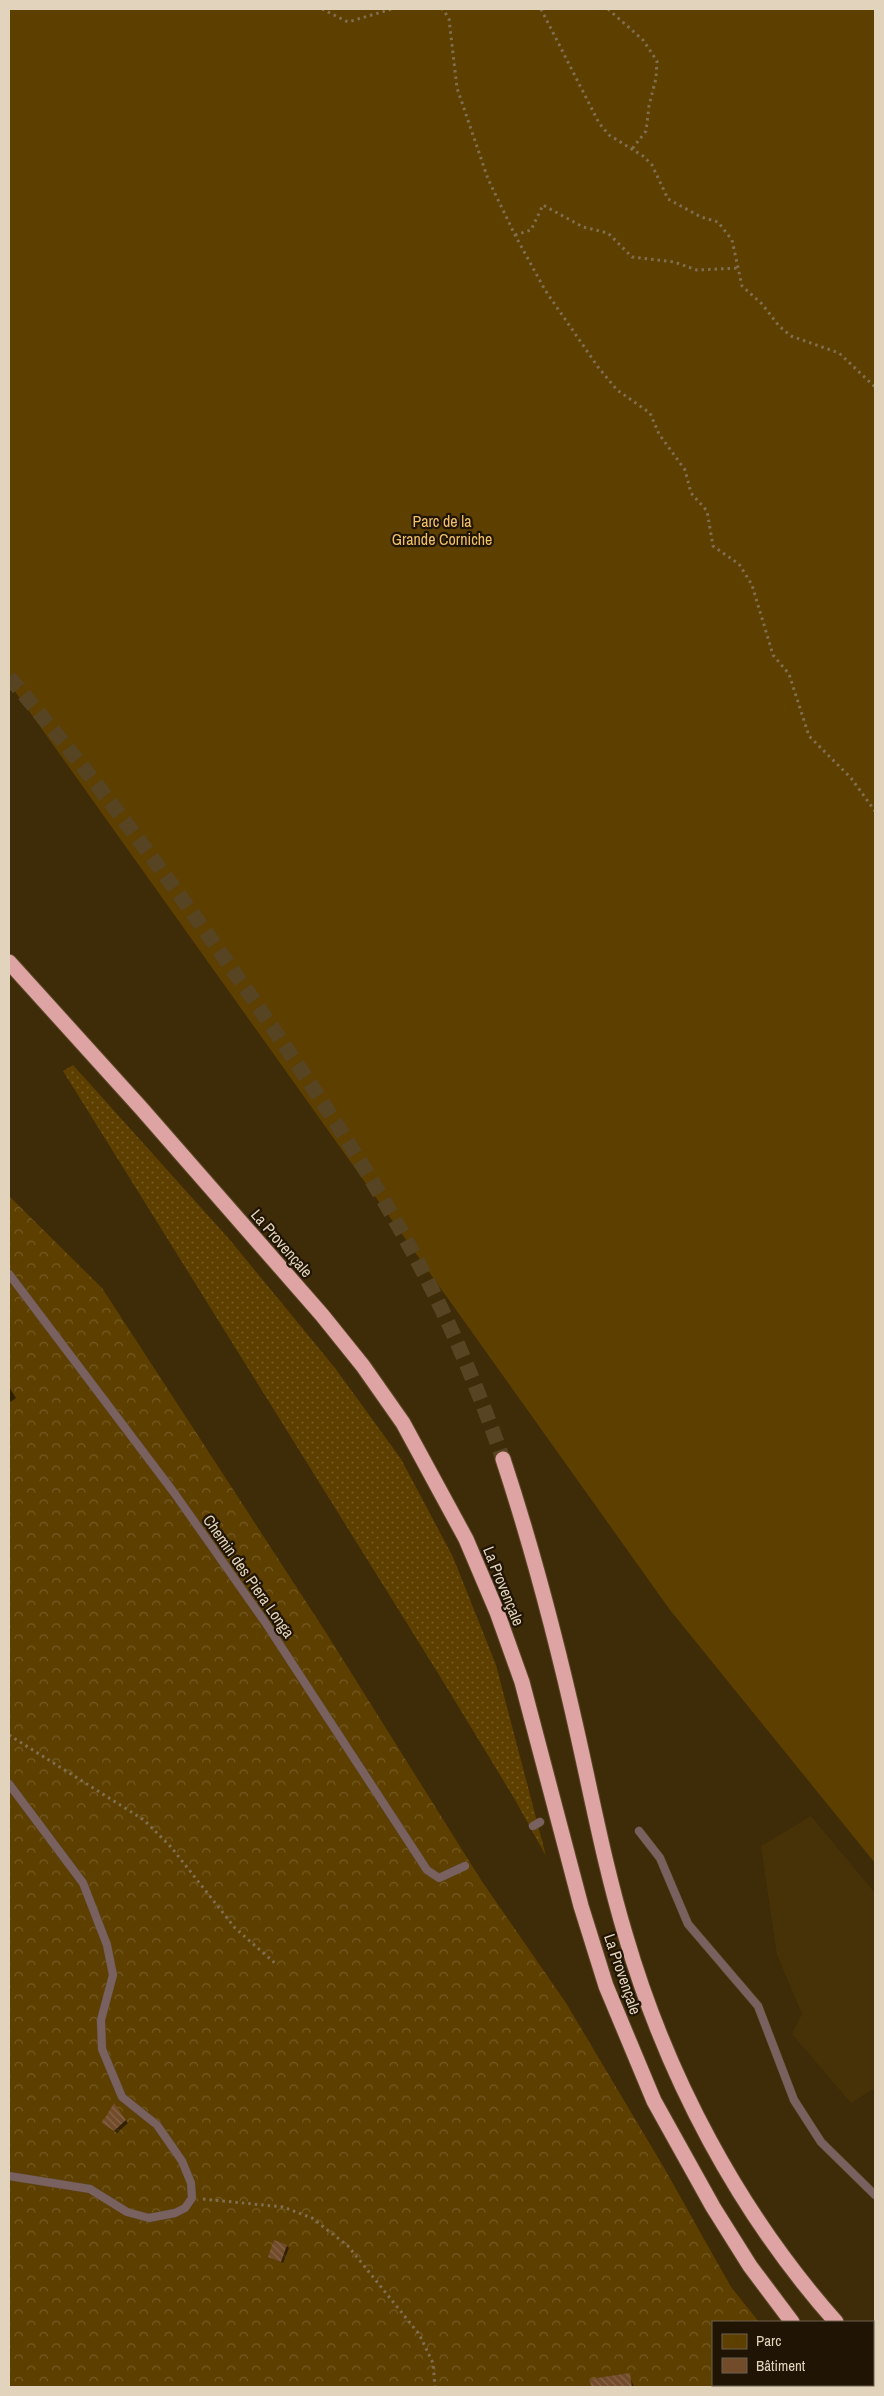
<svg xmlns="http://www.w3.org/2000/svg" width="884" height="2396" font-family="'Archivo Narrow',sans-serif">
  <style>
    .built { fill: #473207 }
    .grass { fill: url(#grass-dots) }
    .forest { fill: url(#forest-crowns) }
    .park { fill: #5d3f00 }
    .shadow { fill: #0007 }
    .building { fill: url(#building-back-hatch) }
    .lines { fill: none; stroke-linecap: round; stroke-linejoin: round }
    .motorway-tunnel { stroke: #574423; stroke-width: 15; stroke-dasharray: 15 8; stroke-linecap: butt }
    .service-casing { stroke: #5c4928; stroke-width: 9 }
    .motorway-casing { stroke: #5c4928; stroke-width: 17 }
    .path { stroke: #806e50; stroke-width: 3; stroke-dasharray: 2.5 4; stroke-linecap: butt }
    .service { stroke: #796160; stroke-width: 8 }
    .motorway { stroke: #dea3a3; stroke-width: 15 }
    .labels { text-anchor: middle; stroke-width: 4.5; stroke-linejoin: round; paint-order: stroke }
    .park-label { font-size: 16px; fill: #f2c06b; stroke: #201504 }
    .street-label { font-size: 16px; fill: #e2d3bc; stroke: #201504 }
  </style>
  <defs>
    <pattern id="grass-dots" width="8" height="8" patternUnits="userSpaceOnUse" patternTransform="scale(1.25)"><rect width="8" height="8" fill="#5d3f00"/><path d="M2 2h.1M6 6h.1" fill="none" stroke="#745a23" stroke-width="1.8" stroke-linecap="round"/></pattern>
    <pattern id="forest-crowns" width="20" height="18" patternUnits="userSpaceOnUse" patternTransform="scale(1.25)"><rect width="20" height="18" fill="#5d3f00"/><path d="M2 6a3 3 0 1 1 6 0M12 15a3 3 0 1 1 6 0" fill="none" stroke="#745a23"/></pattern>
    <pattern id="building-back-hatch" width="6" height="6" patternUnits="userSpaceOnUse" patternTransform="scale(1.25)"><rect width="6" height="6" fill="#724b2b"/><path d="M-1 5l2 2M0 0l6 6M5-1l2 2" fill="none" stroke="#866448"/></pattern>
  </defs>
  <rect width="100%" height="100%" fill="#3e2b08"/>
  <!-- built -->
  <path class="built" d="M811,1816L875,1893V2088L851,2103L792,2034L802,2014L777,1955L761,1846Z"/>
  <!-- grass -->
  <path class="grass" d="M73,1065L230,1240L335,1368L401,1459L453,1557L496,1665L546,1856L514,1798L441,1678L63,1071Z"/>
  <!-- forest -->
  <path class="forest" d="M9,1196L102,1288L325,1631L481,1880L566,2003L663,2166L731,2287L759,2322H713V2385H814L817,2387H9Z"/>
  <!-- park -->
  <path class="park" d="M9,9H875V1863L670,1610L9,683Z"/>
  <!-- shadow -->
  <path class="shadow" d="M9,1387L16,1398L9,1403Z
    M116,2107L128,2123L117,2133L106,2125Z
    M287,2246L289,2248L283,2263L269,2257Z
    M629,2375L634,2387H615L613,2377Z"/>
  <!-- building -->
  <path class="building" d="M114,2103L126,2120L114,2131L102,2123Z
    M274,2240L287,2245L281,2262L268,2257Z
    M630,2373L632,2387H591L590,2379Z"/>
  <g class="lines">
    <!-- motorway-tunnel -->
    <path class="motorway-tunnel" d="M9,677C98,781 179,892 257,1005C324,1103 392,1204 443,1312C466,1360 485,1409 503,1459"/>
    <!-- service casing -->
    <g class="service-casing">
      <path id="service" d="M9,1274L175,1494L267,1625L427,1870L439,1878L465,1866
        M9,1784L83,1883L107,1945L113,1975L101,2020L102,2049L122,2097L157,2125L182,2161L191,2183L192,2198L185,2208L175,2213L149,2218L127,2212L90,2189L9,2176
        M533,1826L540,1822
        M639,1831L660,1858L688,1924L758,2006L794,2100L821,2142L875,2195"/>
    </g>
    <!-- motorway casing -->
    <g class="motorway-casing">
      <path id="motorway" d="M9,962L141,1108L322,1315L363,1366L403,1423L466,1539L497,1612L522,1682L581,1906L606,1986L654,2101L713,2207L750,2266L792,2322
        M503,1459C533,1550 557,1642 578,1736C593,1803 606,1871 626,1937C667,2077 739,2213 836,2322
        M873,2365L875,2367
        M848,2385L850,2387"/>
    </g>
    <!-- path -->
    <path class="path" d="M322,9L348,22L392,9
      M441,9H443L449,19L457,88L488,179L515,235L545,290L598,367L617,390L650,413L659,434L685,470L691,493L707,511L713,546L739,564L752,585L773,655L789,674L809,736L851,778L875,811
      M541,9L599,123L609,135L643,156L652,165L668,199L701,217L718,222L732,240L742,286L762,304L779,326L791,336L839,353L875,387
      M608,9L643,40L657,61L656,78L649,106L646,131L632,149
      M515,235L531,230L543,205L583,227L608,233L632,257L674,262L697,270L738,268
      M9,1735L144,1820L171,1847L235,1928L277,1965
      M203,2199L283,2207L312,2218L348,2246L419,2334L433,2363L435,2387"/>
    <!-- service -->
    <use href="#service" class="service"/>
    <!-- motorway -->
    <use href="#motorway" class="motorway"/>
  </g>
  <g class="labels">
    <!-- park labels -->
    <g class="park-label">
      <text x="442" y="527">Parc de la<tspan x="442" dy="18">Grande Corniche</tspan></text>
    </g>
    <!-- street labels -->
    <g class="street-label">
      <text transform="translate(282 1243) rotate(49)" y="6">La Provençale</text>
      <text transform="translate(249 1576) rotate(55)" y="6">Chemin des Piera Longa</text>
      <text transform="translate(504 1586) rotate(68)" y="6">La Provençale</text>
      <text transform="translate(623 1974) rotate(71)" y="6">La Provençale</text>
    </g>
  </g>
  <!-- border -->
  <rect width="884" height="2396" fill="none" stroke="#e2d3bc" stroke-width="20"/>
  <!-- legend -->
  <rect x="712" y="2321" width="162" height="65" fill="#201504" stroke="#6e614e"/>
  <rect x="722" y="2334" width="25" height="15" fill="#5d3f00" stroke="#6e614e"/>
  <text x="756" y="2346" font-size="15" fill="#e2d3bc">Parc</text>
  <rect x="722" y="2358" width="25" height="15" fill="#724b2b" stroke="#6e614e"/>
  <text x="756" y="2371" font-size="15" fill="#e2d3bc">Bâtiment</text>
</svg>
